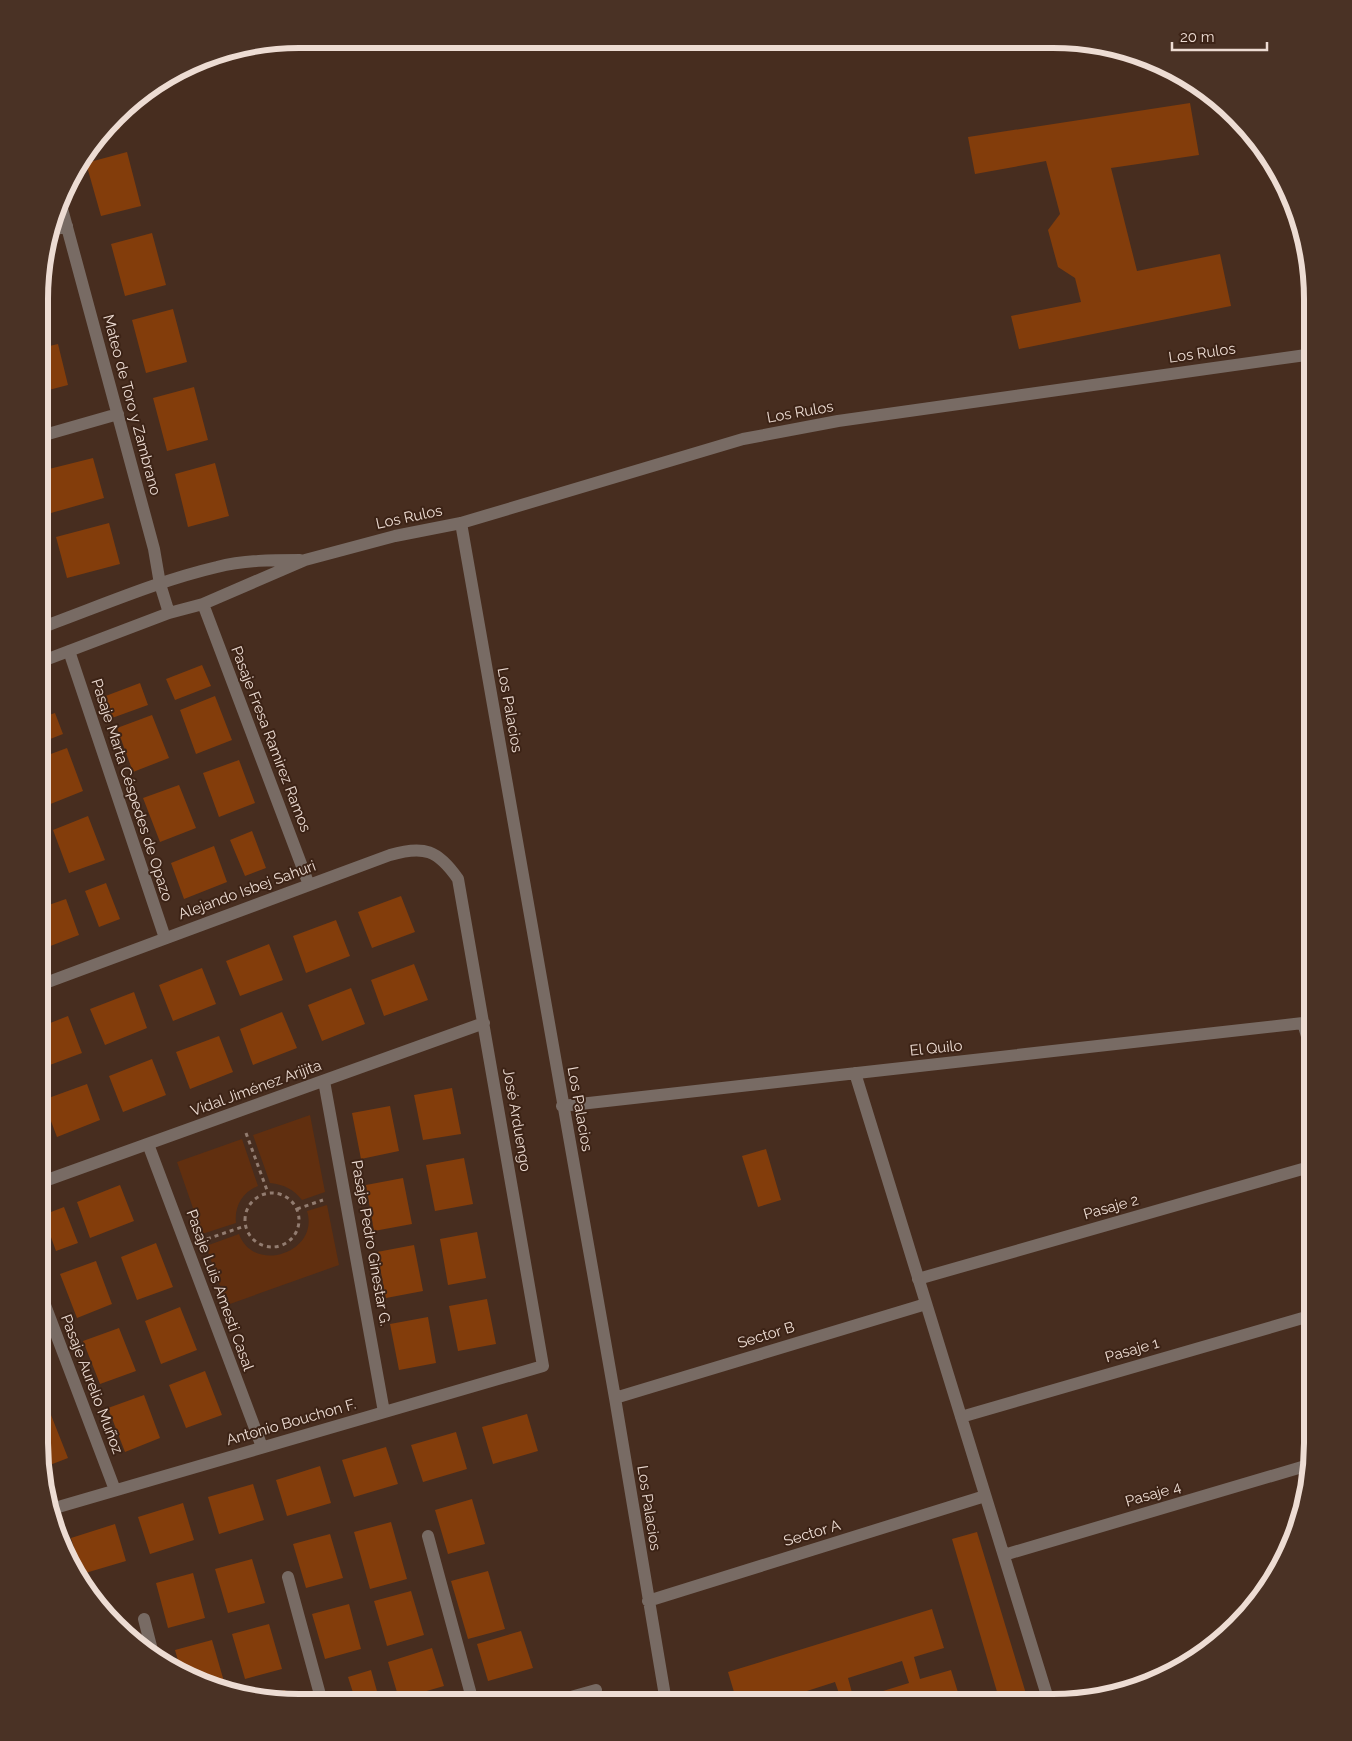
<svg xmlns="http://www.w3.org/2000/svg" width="1352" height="1741" font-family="Raleway,sans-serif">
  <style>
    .green { fill: #612f0f }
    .building { fill: #833d0b; fill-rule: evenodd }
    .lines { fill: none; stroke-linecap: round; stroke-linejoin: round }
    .path { stroke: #927c70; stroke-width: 3; stroke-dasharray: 4 4; stroke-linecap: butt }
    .minor { stroke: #786b64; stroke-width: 12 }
    .labels { text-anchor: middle; stroke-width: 4; stroke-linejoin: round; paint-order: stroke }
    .street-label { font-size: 15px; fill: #eddcd3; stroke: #3c2316 }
    .rim { fill: none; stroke: #eddcd3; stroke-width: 6 }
  </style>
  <rect width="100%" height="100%" fill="#472d1f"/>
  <!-- green -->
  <path class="green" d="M310,1115L325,1192L302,1200C293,1189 285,1185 270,1183L253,1135Z
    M242,1139L258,1186C243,1192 234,1206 236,1223L202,1234L177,1162Z
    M327,1205L339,1265L227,1305L206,1246L239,1234C254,1275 320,1252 307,1211Z"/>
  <!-- building -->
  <path class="building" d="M1190,103L1199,155L1111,168L1137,271L1220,254L1231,306L1019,349L1011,316L1081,302L1075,278L1058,267L1048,230L1060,214L1046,161L975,174L968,137Z
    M117,117L120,129L103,133L109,126Z
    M127,152L141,206L101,216L86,163Z
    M152,233L166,285L125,296L111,244Z
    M173,309L187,362L146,373L132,320Z
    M58,344L68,385L41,392V348Z
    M194,387L208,440L167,451L153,398Z
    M93,458L104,498L51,513L41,471Z
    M215,463L229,516L188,527L175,474Z
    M109,523L120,564L67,578L56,537Z
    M40,580L44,592L40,593Z
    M202,665L211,686L175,700L166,679Z
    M140,683L148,705L112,718L103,697Z
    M215,696L232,740L196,754L180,710Z
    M55,713L63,734L40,743V718Z
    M152,715L169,758L133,772L117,728Z
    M67,748L83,791L48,805L40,784V758Z
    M239,760L255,803L219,817L203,773Z
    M179,785L196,828L160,842L143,798Z
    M88,816L105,860L69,873L53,830Z
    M252,831L266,868L245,876L230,840Z
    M214,846L227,882L184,899L171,863Z
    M40,856L48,877L40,880Z
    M106,883L120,919L99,927L85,891Z
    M401,896L415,932L372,948L358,912Z
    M66,899L79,935L40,950V908Z
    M336,920L350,956L306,973L293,936Z
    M269,944L283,980L240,996L226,961Z
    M414,964L428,1000L384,1016L371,980Z
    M202,968L216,1004L173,1021L159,985Z
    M351,988L365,1024L322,1041L308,1005Z
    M134,992L147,1028L105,1045L90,1009Z
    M282,1012L297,1048L253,1065L240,1029Z
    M68,1016L82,1053L39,1069L40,1027Z
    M219,1036L233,1072L190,1089L176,1052Z
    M152,1059L166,1095L123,1112L109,1076Z
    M87,1084L100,1120L57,1137L43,1100Z
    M452,1088L461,1134L423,1140L414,1095Z
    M390,1106L399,1151L361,1159L352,1113Z
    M766,1149L781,1200L758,1207L742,1156Z
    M464,1158L473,1204L435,1211L426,1165Z
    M403,1178L412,1224L374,1231L366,1185Z
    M120,1185L134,1221L90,1238L77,1202Z
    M64,1207L78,1243L56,1251L43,1215Z
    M477,1232L486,1278L448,1285L440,1239Z
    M156,1243L173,1287L137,1300L121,1257Z
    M414,1245L423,1291L386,1298L377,1252Z
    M96,1261L112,1304L77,1318L60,1274Z
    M487,1299L496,1344L458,1351L449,1306Z
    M180,1307L197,1350L161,1364L145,1321Z
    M428,1317L436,1363L399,1370L390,1324Z
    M119,1328L136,1371L100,1384L83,1341Z
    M205,1371L222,1415L186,1428L169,1385Z
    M39,1381L44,1393L39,1395Z
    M144,1395L160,1438L125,1452L108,1408Z
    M527,1414L538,1451L493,1464L482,1427Z
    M51,1415L68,1458L42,1468L39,1442V1419Z
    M456,1432L467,1469L423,1482L411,1445Z
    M386,1447L398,1484L354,1497L342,1460Z
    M320,1466L331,1503L287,1516L276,1480Z
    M253,1484L264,1520L219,1534L208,1497Z
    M472,1499L485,1544L448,1554L435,1510Z
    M183,1503L194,1540L150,1554L138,1517Z
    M391,1522L407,1579L370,1589L354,1532Z
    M115,1524L126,1561L82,1574L71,1538Z
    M977,1532L1027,1697L1012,1702H1000L952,1539Z
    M330,1534L343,1578L306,1588L293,1544Z
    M252,1559L265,1603L228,1613L215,1569Z
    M488,1571L505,1629L468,1639L451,1581Z
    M193,1573L205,1618L168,1628L156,1583Z
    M411,1591L424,1635L387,1646L374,1601Z
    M107,1602L112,1623L98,1604Z
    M349,1604L361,1649L325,1659L312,1614Z
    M932,1609L944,1648L914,1657L920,1679L951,1670L961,1702H842L835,1682L782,1699L783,1702H737L728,1672ZM902,1661L909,1683L854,1700L848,1678Z
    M269,1624L282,1669L245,1679L232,1634Z
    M521,1631L533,1668L488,1681L477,1644Z
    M212,1640L225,1685L214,1688L181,1671L175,1650Z
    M432,1648L444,1686L399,1699L388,1662Z
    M371,1670L380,1702H356L348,1677Z
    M285,1690L288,1702L260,1697Z"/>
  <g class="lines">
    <!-- path -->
    <path class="path" d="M246,1133L268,1193
      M245 1220a27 27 0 1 1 54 0a27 27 0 1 1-54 0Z
      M297,1209L323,1200
      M207,1239L245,1226"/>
    <!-- minor -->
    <path class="minor" d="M61,205L154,549L160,584L169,613
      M53,230L67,226
      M41,436L118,414
      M461,523L615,1398L666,1702
      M203,604L309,885
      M40,628C98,607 157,581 217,567C244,560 273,560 300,560
      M69,651L165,938
      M40,662L169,613L203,604L305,560L395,536L461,523L743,439L838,421L1313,354
      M40,985L390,855C424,845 438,850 458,879L543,1366L48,1510
      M1303,1023L1313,1056
      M855,1073L1049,1702
      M324,1081L384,1412
      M562,1106L1303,1023L1313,1020
      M148,1144L262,1447
      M39,1183L484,1023
      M918,1279L1313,1166
      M39,1289L115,1490
      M615,1398L926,1304
      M961,1417L1313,1315
      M428,1536L473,1702
      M1004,1555L1312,1464
      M288,1577L322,1702
      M648,1601L985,1496
      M144,1619L154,1658
      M553,1702L596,1690"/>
  </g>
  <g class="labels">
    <!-- street labels -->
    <g class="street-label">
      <text transform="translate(1202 353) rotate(-8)" y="5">Los Rulos</text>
      <text transform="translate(132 405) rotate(75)" y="5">Mateo de Toro y Zambrano</text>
      <text transform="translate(800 412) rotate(-10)" y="5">Los Rulos</text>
      <text transform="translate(409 517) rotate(-12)" y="5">Los Rulos</text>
      <text transform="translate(510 710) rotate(80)" y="5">Los Palacios</text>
      <text transform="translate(271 739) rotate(69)" y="5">Pasaje Fresa Ramirez Ramos</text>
      <text transform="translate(132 790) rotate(72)" y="5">Pasaje Marta Céspedes de Opazo</text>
      <text transform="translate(247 890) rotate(-20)" y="5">Alejando Isbej Sahuri</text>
      <text transform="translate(936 1048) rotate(-6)" y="5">El Quilo</text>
      <text transform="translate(256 1088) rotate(-20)" y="5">Vidal Jiménez Arijita</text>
      <text transform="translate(580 1109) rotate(80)" y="5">Los Palacios</text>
      <text transform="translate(517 1120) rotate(80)" y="5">José Arduengo</text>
      <text transform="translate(1111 1207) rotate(-16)" y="5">Pasaje 2</text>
      <text transform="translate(371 1243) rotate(80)" y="5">Pasaje Pedro Ginestar G.</text>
      <text transform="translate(220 1290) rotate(70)" y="5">Pasaje Luis Amesti Casal</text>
      <text transform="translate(766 1335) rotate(-17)" y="5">Sector B</text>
      <text transform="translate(1132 1350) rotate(-16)" y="5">Pasaje 1</text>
      <text transform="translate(92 1384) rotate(69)" y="5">Pasaje Aurelio Muñoz</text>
      <text transform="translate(291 1422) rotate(-16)" y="5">Antonio Bouchon F.</text>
      <text transform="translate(1153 1494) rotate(-16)" y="5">Pasaje 4</text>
      <text transform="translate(649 1508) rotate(81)" y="5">Los Palacios</text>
      <text transform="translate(812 1533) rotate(-17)" y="5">Sector A</text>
    </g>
  </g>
  <!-- crop -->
  <path d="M0 0H1352V1741H0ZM299 48H1053A251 251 0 0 1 1304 299V1443A251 251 0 0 1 1053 1694H299A251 251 0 0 1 48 1443V299A251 251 0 0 1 299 48Z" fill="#4a3225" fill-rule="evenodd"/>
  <path class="rim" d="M299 48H1053A251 251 0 0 1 1304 299V1443A251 251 0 0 1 1053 1694H299A251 251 0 0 1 48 1443V299A251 251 0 0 1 299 48Z"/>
  <!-- scale -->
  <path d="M1172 42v8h95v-8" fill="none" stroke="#eddcd3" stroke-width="2.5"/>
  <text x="1180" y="42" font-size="15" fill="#eddcd3" stroke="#3c2316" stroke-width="4" paint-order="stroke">20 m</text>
</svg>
